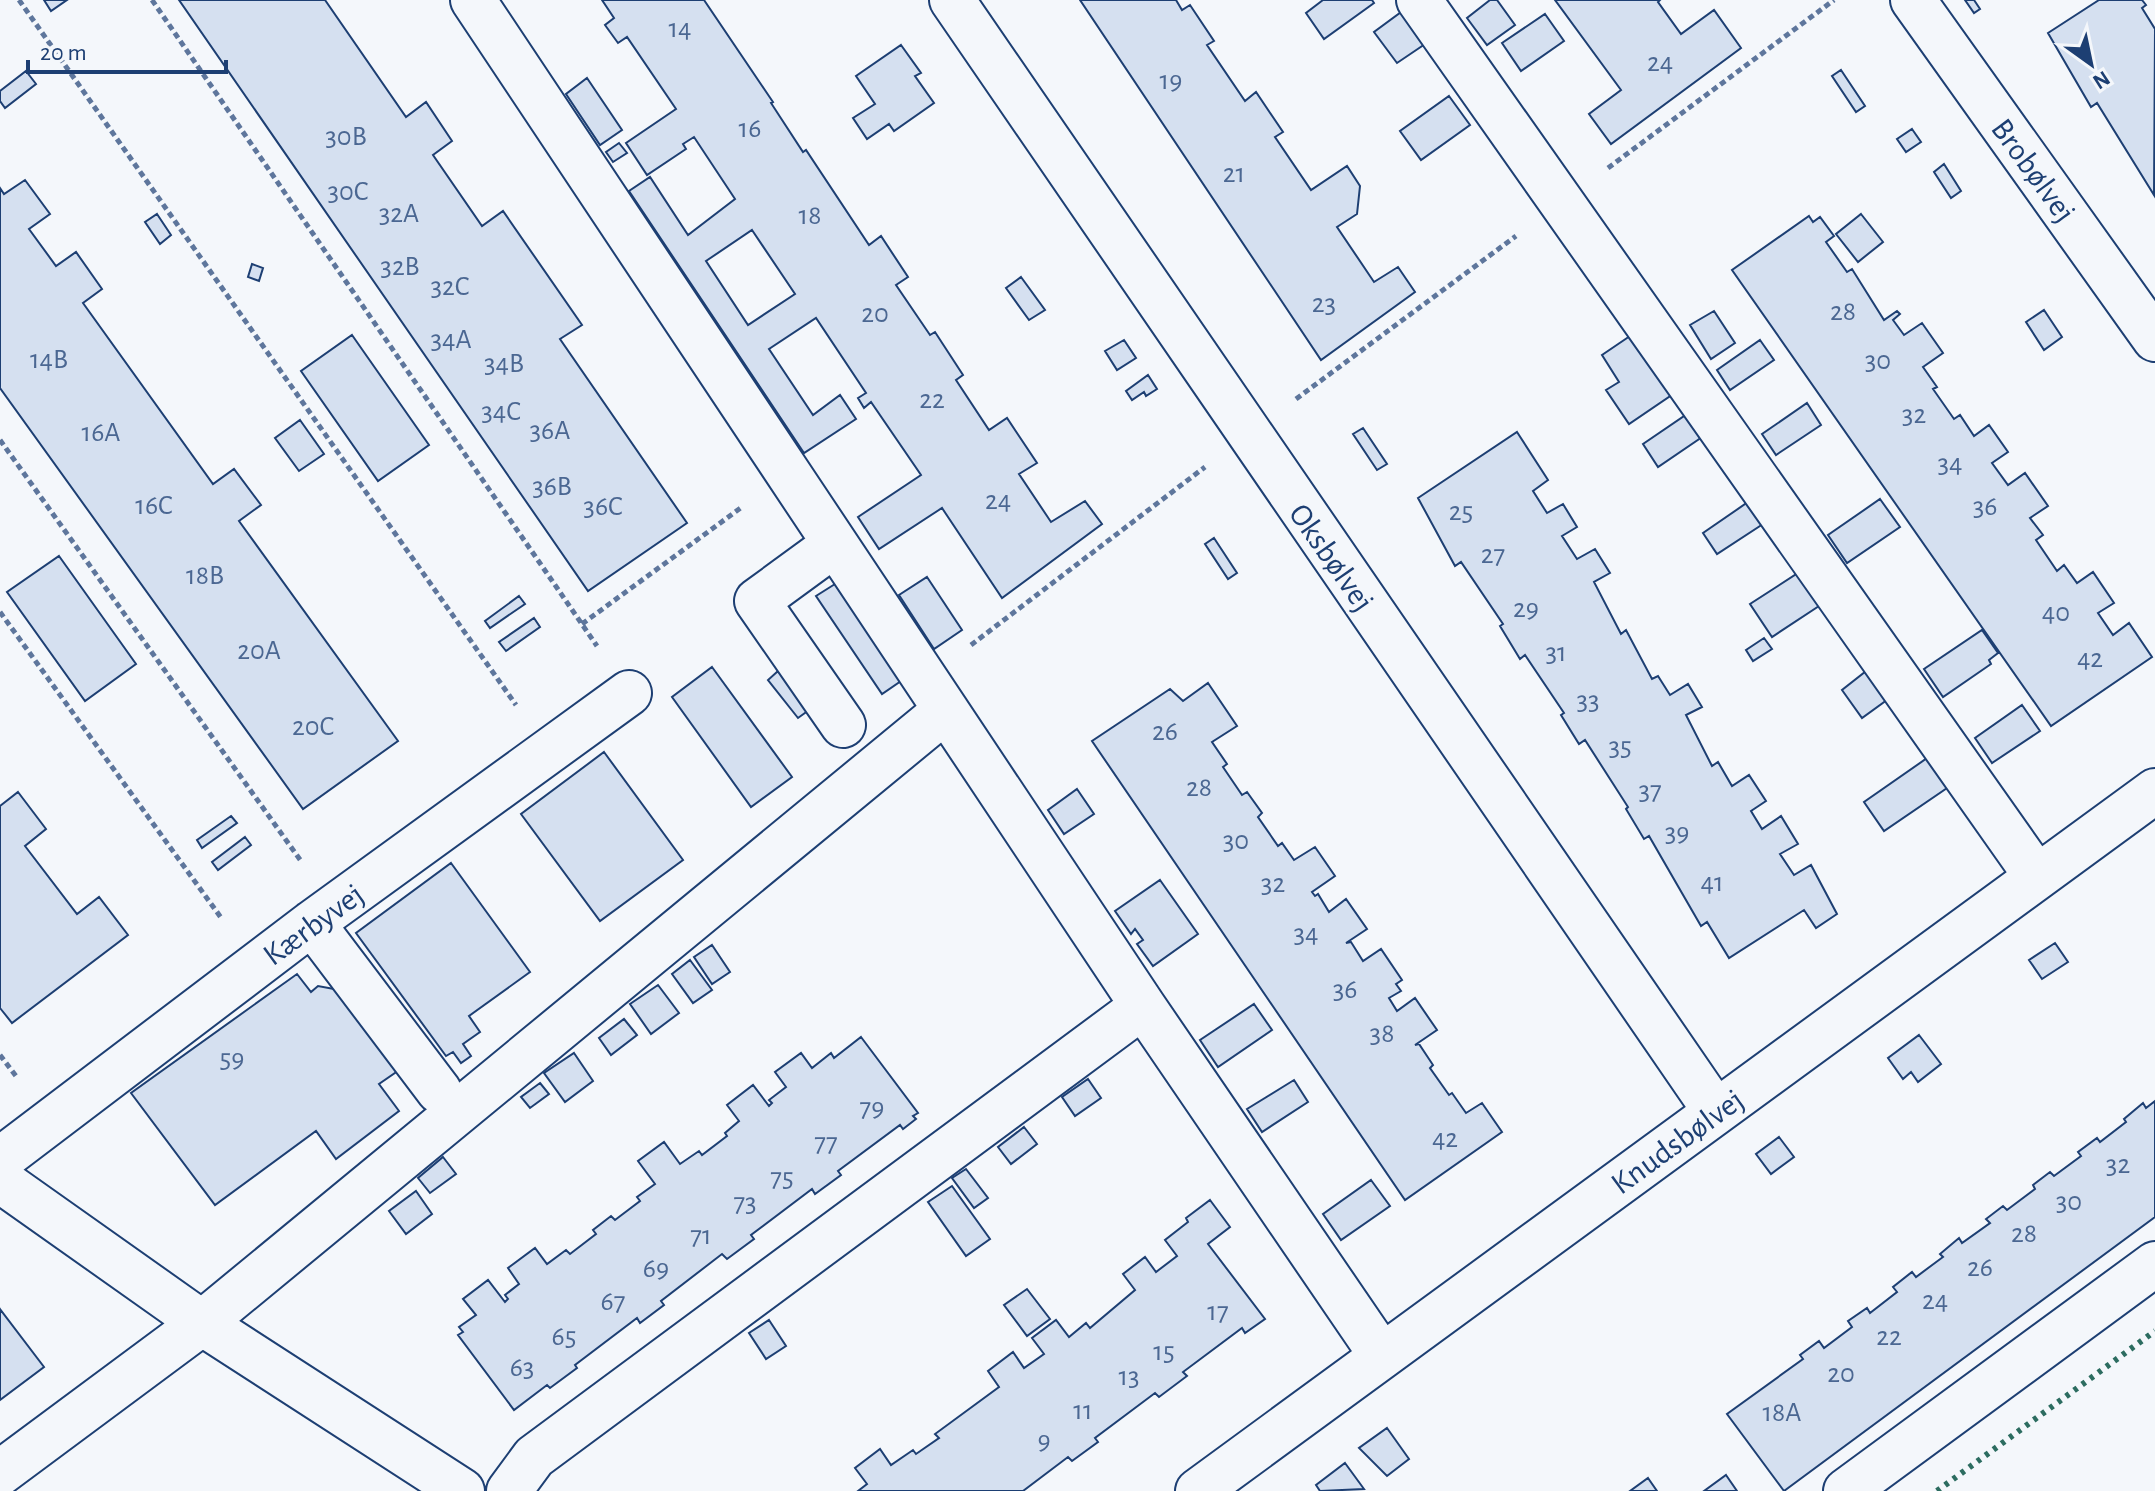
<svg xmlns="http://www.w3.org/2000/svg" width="2155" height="1491" font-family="'Alegreya Sans',sans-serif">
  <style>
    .building { fill: #d5e0f0; stroke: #1d3f73; stroke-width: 2; fill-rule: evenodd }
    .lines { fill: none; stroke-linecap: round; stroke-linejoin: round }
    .minor-casing { stroke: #1d3f73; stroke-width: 48 }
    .path { stroke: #5e769c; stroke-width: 5; stroke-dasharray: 6 4; stroke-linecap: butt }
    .minor { stroke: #f4f7fb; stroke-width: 44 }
    .hedge { stroke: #2c6c60; stroke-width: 6; stroke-dasharray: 4 6; stroke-linecap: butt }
    .labels { text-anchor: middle; stroke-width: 6; stroke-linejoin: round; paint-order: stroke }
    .number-label { font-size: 28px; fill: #4b6792 }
    .street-label { font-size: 32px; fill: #1d3f73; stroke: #f4f7fb }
  </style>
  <rect width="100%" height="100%" fill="#f4f7fb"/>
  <!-- building -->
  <path class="building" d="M44,0H67L51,11Z
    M179,0H325L406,117L426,102L452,141L433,155L482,226L503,211L582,325L560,339L687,523L588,591Z
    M602,0H704L773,102L771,103L803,152L806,150L869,245L881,236L908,277L896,285L930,335L935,332L963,375L956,380L989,430L1007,418L1037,463L1019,474L1051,522L1085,501L1102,524L1002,598L942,508L879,549L858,517L921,475L871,402L864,408L858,398L866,393L816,318L769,349L813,415L840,395L856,419L804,453L629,191L650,177L688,235L735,199L694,137L683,144L686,149L647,175L626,143L676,109L627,37L618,43L605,25L614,18ZM752,230L795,294L748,325L706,261Z
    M1080,0H1176L1182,10L1190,5L1214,41L1207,45L1245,101L1256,92L1283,132L1275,137L1311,190L1347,166L1360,186L1357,214L1337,227L1374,282L1398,267L1415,292L1321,360Z
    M1323,0H1372L1374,3L1324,39L1306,13Z
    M1490,0H1497L1515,25L1487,45L1467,18Z
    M1555,0H1660L1658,2L1681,34L1714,10L1741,48L1611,144L1589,114L1621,90Z
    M1965,0H1974L1980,9L1974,13Z
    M2099,0H2142L2146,5L2142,8L2155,29L2154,195L2097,103L2091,107L2048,33Z
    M1408,7L1431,40L1397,63L1374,32Z
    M1545,14L1564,41L1521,71L1502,43Z
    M901,45L921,73L915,76L934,103L894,131L889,124L867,139L853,118L875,104L856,76Z
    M1841,70L1865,106L1856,112L1832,76Z
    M26,71L36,84L5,108L0,101V91Z
    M587,78L622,130L600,145L566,94Z
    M1449,96L1470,125L1421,160L1400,131Z
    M1912,129L1921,142L1906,152L1897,139Z
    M619,143L627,153L613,162L606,152Z
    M1944,164L1961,191L1951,198L1934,172Z
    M25,180L50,214L29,229L56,266L76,252L102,289L83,303L213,484L234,469L261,505L239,521L398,741L303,809L0,388V188L4,194Z
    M157,214L171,235L160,244L145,222Z
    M1861,214L1883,242L1858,262L1836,234Z
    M1809,216L1813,222L1820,217L1834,236L1826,242L1847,272L1852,269L1884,320L1897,311L1900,314L1893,320L1904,335L1922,323L1943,353L1923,367L1937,387L1933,389L1954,419L1960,415L1974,436L1989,425L2008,452L1992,463L2008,485L2025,473L2048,506L2030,518L2043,535L2036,540L2057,571L2064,565L2077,583L2093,572L2114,603L2098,613L2113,635L2129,623L2152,657L2051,726L1732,270Z
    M252,264L263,268L259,281L248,277Z
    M1021,277L1045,310L1029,320L1006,288Z
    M2044,310L2062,337L2044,350L2026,322Z
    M1714,311L1735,343L1711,359L1690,325Z
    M352,335L429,445L378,481L301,371Z
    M1630,336L1679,390L1629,424L1606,390L1619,382L1602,355Z
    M1124,340L1136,358L1117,370L1105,351Z
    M1760,340L1774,360L1730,390L1717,370Z
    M1148,375L1157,389L1146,396L1144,392L1132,400L1126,391Z
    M1807,403L1821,425L1776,455L1762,434Z
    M1693,410L1708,433L1658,467L1643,444Z
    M300,420L324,454L299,471L275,438Z
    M1363,428L1387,464L1377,470L1353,434Z
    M1517,432L1548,480L1533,491L1547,513L1563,504L1577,527L1562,536L1577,559L1595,549L1610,573L1594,582L1621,634L1626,630L1652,679L1658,676L1670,695L1688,684L1702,707L1686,715L1712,766L1718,762L1732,786L1749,775L1766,801L1751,811L1762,829L1781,816L1798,844L1780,854L1794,875L1811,865L1837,914L1816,928L1804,910L1729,958L1707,922L1701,926L1649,836L1644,839L1626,809L1628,807L1585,740L1579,744L1561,715L1564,713L1525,655L1520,659L1500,626L1503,624L1461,562L1455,566L1418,498Z
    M1880,499L1900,527L1847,563L1828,535Z
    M1748,502L1763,524L1717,554L1703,533Z
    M1214,538L1237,573L1228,579L1205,544Z
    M59,556L136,664L85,701L7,592Z
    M1798,573L1819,606L1772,637L1750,604Z
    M927,577L962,630L934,649L899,595Z
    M835,584L901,681L882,694L816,596Z
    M519,596L525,604L490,628L485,621Z
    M534,618L540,627L506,651L499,642Z
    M1982,630L1998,653L1989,660L1991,664L1943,697L1924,669Z
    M1764,638L1772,649L1753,661L1746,650Z
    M712,667L792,777L751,807L672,697Z
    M1870,668L1891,697L1862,718L1842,690Z
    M778,671L809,710L798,718L768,680Z
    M1208,683L1237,726L1212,742L1227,764L1223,767L1242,795L1247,792L1262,813L1258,817L1278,846L1282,843L1294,860L1315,847L1335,876L1312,892L1315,896L1318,894L1329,912L1346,899L1367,929L1346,943L1351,942L1363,961L1381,949L1402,980L1396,984L1401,991L1389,998L1397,1011L1415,998L1437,1030L1415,1045L1419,1044L1433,1065L1430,1068L1449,1095L1452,1093L1466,1113L1482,1103L1502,1132L1405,1200L1092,741L1170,689L1183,701Z
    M2022,705L2040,731L1992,763L1975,738Z
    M604,752L683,860L600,921L521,814Z
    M1930,756L1950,786L1884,831L1864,802Z
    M1077,789L1094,814L1064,834L1048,810Z
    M18,792L46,829L25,846L77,914L99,897L128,935L12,1023L0,1008V806Z
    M231,816L237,823L202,848L197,840Z
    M245,837L251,845L218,870L212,862Z
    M451,863L530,972L469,1016L480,1032L463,1044L471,1056L461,1063L453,1052L446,1056L356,933Z
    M1160,880L1198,934L1153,966L1137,944L1143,940L1135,929L1131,934L1115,911Z
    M2055,943L2068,962L2042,979L2029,960Z
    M712,945L730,972L712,984L694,957Z
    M690,960L712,990L693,1003L672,974Z
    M297,974L311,992L318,986L350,992L405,1066L379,1084L399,1111L336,1159L316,1131L215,1205L131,1093Z
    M658,985L679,1013L651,1034L630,1004Z
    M1254,1004L1272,1030L1218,1067L1200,1040Z
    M624,1019L637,1035L611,1055L599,1038Z
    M1919,1035L1941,1064L1918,1082L1911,1072L1903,1079L1888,1058Z
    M861,1037L918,1113L913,1116L916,1119L903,1129L900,1125L838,1171L841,1175L815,1194L812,1189L751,1235L754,1239L727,1259L722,1254L661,1301L664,1305L640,1323L637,1318L575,1365L577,1368L550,1388L547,1385L514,1410L458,1335L463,1332L459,1327L476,1315L463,1299L488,1280L505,1302L508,1299L505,1295L519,1284L508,1268L535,1248L547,1264L566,1250L570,1254L596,1234L593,1230L611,1216L615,1220L640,1201L637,1197L655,1184L638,1161L664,1142L680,1164L699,1151L702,1155L727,1136L725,1133L739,1121L727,1105L753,1085L769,1106L772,1103L769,1100L786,1087L775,1072L801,1053L812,1068L831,1053L834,1058Z
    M574,1053L593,1081L565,1102L544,1073Z
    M1088,1079L1101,1098L1075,1116L1062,1097Z
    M1294,1080L1308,1102L1262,1132L1247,1109Z
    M540,1083L549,1094L530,1108L521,1097Z
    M2155,1101V1217L1784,1491L1727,1414L1803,1359L1800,1355L1819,1341L1824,1348L1852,1327L1848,1321L1867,1308L1870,1313L1897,1292L1893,1287L1912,1272L1916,1277L1943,1257L1940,1254L1959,1238L1962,1243L1990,1223L1986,1219L2003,1206L2007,1210L2035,1189L2033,1185L2050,1172L2054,1176L2081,1156L2078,1152L2097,1138L2100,1142L2126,1122L2124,1119L2143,1103L2146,1108Z
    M1024,1127L1037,1144L1011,1164L998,1147Z
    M1779,1137L1794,1157L1771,1174L1756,1154Z
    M443,1157L456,1174L430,1193L418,1178Z
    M966,1169L988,1198L974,1208L952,1178Z
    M1371,1180L1390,1206L1341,1240L1323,1214Z
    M952,1186L990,1239L966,1256L928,1202Z
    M416,1191L432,1214L406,1234L389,1211Z
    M1210,1200L1230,1227L1208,1244L1265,1319L1245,1333L1242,1328L1183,1372L1187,1376L1159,1397L1155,1393L1095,1438L1098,1442L1072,1461L1068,1457L1023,1491H858L867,1484L855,1468L880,1449L891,1465L913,1450L916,1454L939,1438L935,1434L999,1387L988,1371L1013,1352L1024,1368L1044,1354L1032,1338L1056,1320L1069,1337L1086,1323L1090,1328L1135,1290L1123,1274L1145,1257L1156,1272L1177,1256L1165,1240L1188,1222L1186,1218Z
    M1027,1289L1050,1319L1027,1336L1004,1305Z
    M0,1309L44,1367L0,1400Z
    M769,1320L786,1346L766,1359L749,1333Z
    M1387,1428L1409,1459L1387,1476L1359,1448Z
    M1345,1463L1364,1489L1320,1491L1316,1485Z
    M1726,1475L1737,1491H1704Z
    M1648,1478L1657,1491H1630Z"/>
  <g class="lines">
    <!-- minor casing -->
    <g class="minor-casing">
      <path id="minor" d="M473,0L1143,1006L1382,1356
        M952,0L1716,1112
        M1419,0L2037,877
        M1913,0L2155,339
        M835,544L757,601L843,725
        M312,923L439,1091
        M0,1160L312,923L629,693
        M0,1180L202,1323L462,1491
        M0,1473L202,1323L946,710
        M509,1491L534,1457L1143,1006
        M1198,1491L2155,791
        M1846,1491L2155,1264"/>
    </g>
    <!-- path -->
    <path class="path" d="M19,0L516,705
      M152,0L597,646
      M1608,168L1834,0
      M1296,399L1516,236
      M0,440L301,861
      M0,612L222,919
      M582,624L742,507
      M971,645L1205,467
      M0,1055L16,1076"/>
    <!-- minor -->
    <use href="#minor" class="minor"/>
    <!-- hedge -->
    <path class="hedge" d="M1937,1491L2155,1331"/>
  </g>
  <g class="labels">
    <!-- number labels -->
    <g class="number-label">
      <text x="680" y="37">14</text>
      <text x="1660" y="71">24</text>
      <text x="1171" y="89">19</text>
      <text x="750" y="137">16</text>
      <text x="346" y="145">30B</text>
      <text x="1234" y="182">21</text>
      <text x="348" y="200">30C</text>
      <text x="399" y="222">32A</text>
      <text x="810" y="224">18</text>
      <text x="400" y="275">32B</text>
      <text x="450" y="295">32C</text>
      <text x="1324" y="312">23</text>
      <text x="1843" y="320">28</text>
      <text x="875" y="322">20</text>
      <text x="451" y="348">34A</text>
      <text x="49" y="368">14B</text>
      <text x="1878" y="369">30</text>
      <text x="504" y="372">34B</text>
      <text x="932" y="408">22</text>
      <text x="501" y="420">34C</text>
      <text x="1914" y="423">32</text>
      <text x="550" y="439">36A</text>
      <text x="101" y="441">16A</text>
      <text x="1950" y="472">34</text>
      <text x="552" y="495">36B</text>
      <text x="998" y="509">24</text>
      <text x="154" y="514">16C</text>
      <text x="603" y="515">36C</text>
      <text x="1985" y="515">36</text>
      <text x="1461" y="520">25</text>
      <text x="1493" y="563">27</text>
      <text x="205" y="584">18B</text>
      <text x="1526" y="617">29</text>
      <text x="2056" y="621">40</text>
      <text x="259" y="659">20A</text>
      <text x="1556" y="661">31</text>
      <text x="2090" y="667">42</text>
      <text x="1588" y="709">33</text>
      <text x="313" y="735">20C</text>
      <text x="1165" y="740">26</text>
      <text x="1620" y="755">35</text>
      <text x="1199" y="796">28</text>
      <text x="1650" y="799">37</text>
      <text x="1677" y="841">39</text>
      <text x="1236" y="849">30</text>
      <text x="1712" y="891">41</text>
      <text x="1273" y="892">32</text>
      <text x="1306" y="942">34</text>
      <text x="1345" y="998">36</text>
      <text x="1382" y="1042">38</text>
      <text x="232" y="1067">59</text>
      <text x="872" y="1116">79</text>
      <text x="1445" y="1147">42</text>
      <text x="826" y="1151">77</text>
      <text x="2118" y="1173">32</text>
      <text x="782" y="1186">75</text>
      <text x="2069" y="1210">30</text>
      <text x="745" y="1211">73</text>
      <text x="2024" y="1242">28</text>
      <text x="701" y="1244">71</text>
      <text x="1980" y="1276">26</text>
      <text x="656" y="1277">69</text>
      <text x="1935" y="1309">24</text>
      <text x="613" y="1310">67</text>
      <text x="1218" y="1320">17</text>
      <text x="564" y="1345">65</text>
      <text x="1889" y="1345">22</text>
      <text x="1164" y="1360">15</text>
      <text x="522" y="1376">63</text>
      <text x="1841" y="1382">20</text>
      <text x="1129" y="1385">13</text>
      <text x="1083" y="1419">11</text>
      <text x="1782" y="1421">18A</text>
      <text x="1044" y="1449">9</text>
    </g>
    <!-- street labels -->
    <g class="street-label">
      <text transform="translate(2034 170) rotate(54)" y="11">Brobølvej</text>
      <text transform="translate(1332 557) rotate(55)" y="11">Oksbølvej</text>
      <text transform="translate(313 924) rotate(-36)" y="11">Kærbyvej</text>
      <text transform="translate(1677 1141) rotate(-36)" y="11">Knudsbølvej</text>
    </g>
  </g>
  <!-- north arrow -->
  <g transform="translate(2091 64) rotate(147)" stroke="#f4f7fb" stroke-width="6" paint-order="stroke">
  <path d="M0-6L14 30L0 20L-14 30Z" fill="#1d3f73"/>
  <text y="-12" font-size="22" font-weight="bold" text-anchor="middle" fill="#1d3f73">N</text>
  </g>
  <!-- scale -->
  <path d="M28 60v12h198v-12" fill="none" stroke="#1d3f73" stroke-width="4"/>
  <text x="40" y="60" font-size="24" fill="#1d3f73" stroke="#f4f7fb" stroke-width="6" paint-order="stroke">20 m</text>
</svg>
